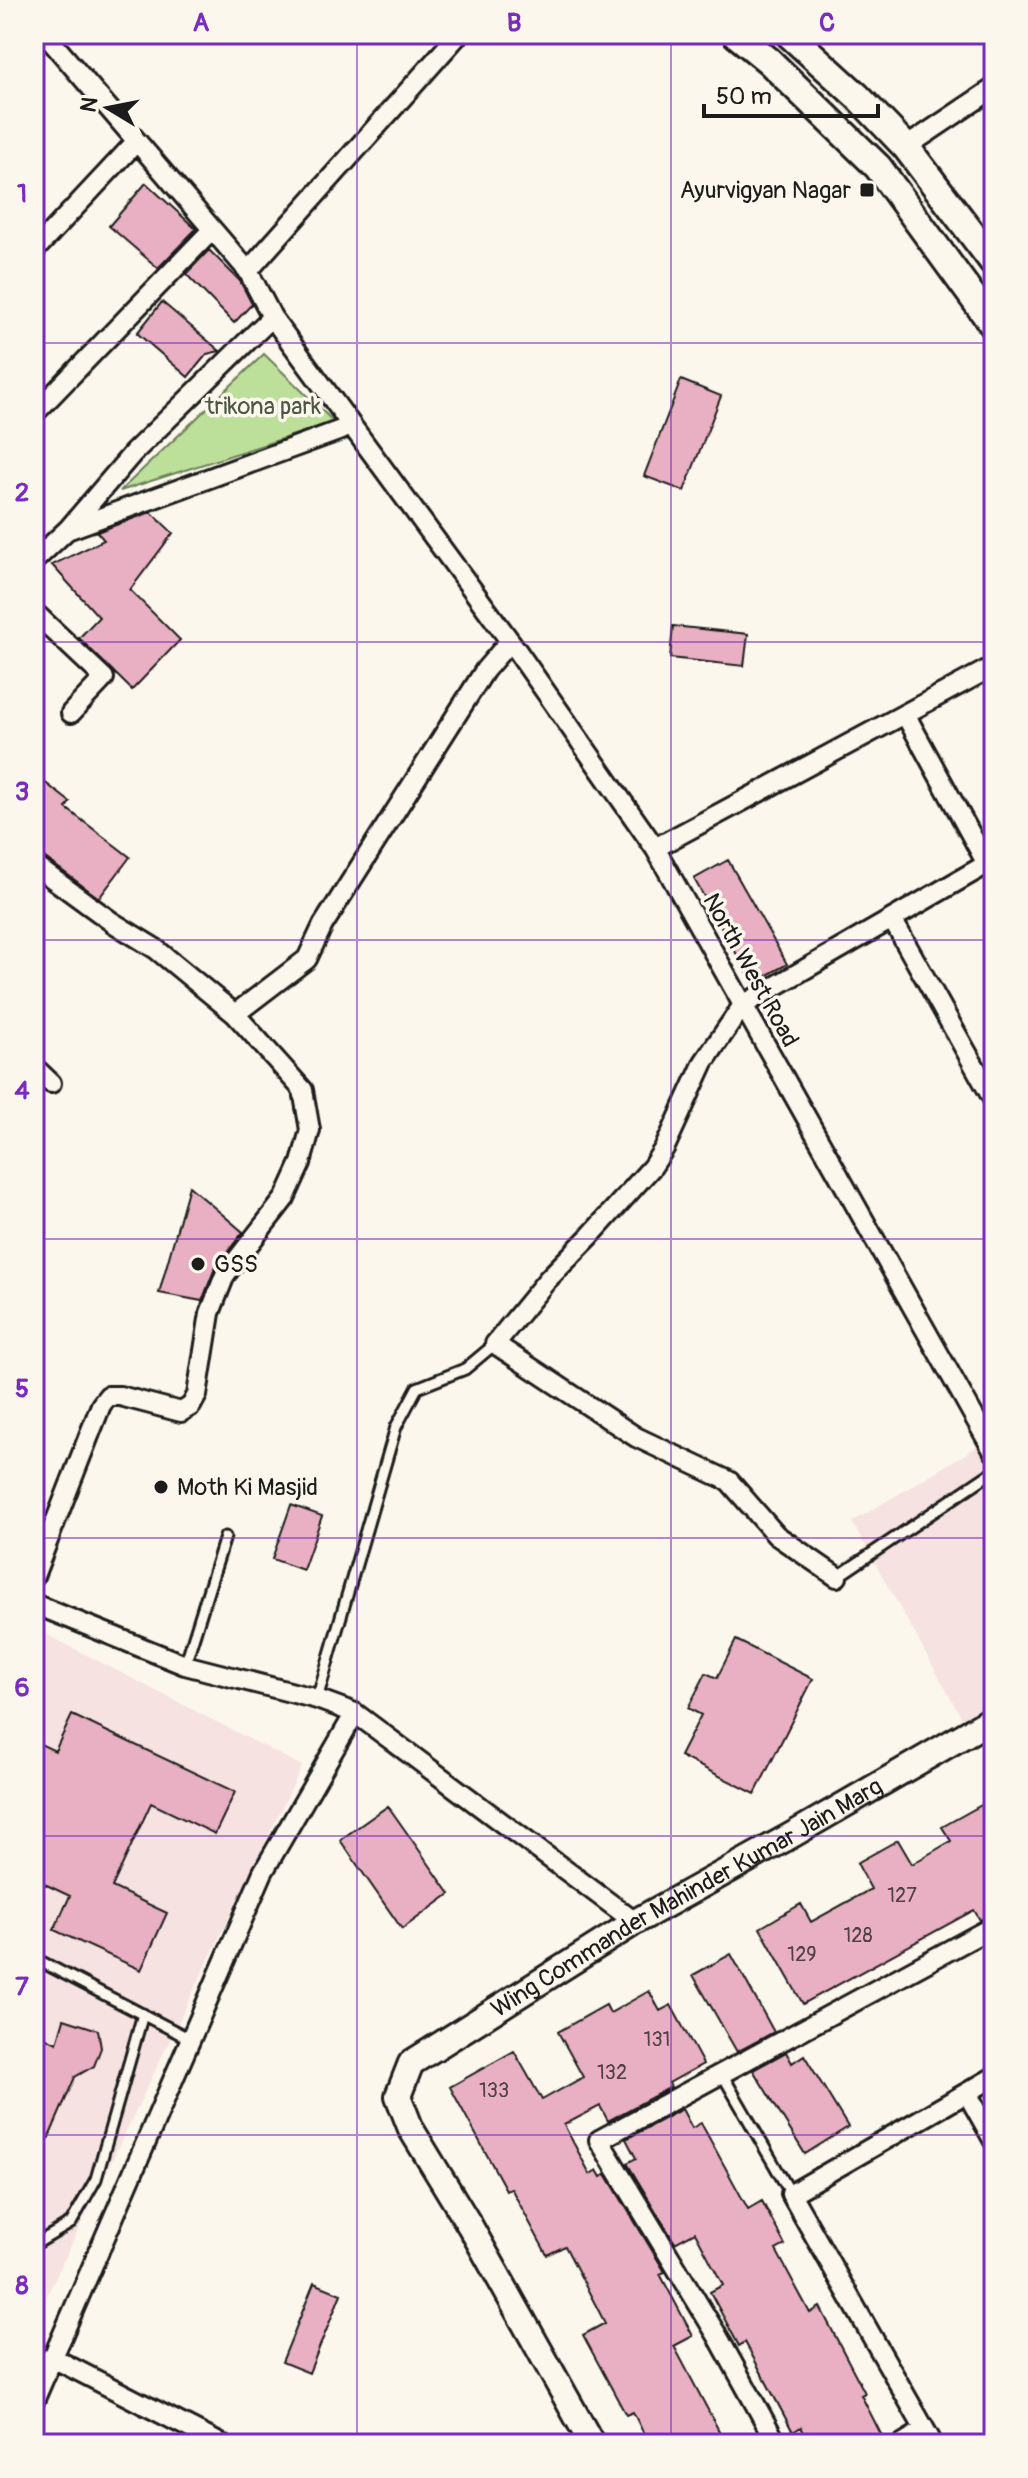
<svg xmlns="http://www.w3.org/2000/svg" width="1028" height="2478" font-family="Pangolin,sans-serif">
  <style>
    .built { fill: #f6e2e0 }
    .green { fill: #bcdf99; stroke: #6c7e5a; stroke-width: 2 }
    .building { fill: #e9b0c3; stroke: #1c1c1c; stroke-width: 2 }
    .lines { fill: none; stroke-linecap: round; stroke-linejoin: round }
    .service-casing { stroke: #1c1c1c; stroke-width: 15 }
    .minor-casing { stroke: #1c1c1c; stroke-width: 24 }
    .tertiary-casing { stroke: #1c1c1c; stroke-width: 30 }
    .secondary-casing { stroke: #1c1c1c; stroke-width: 32 }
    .service { stroke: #fbf7ec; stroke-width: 9 }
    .minor { stroke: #fbf7ec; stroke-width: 18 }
    .tertiary { stroke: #fbf7ec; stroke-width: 24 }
    .secondary { stroke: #fbf7ec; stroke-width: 26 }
    .grid { fill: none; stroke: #7b2cbf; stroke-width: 2; stroke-opacity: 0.55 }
    .poi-dot { fill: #1c1c1c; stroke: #fbf7ec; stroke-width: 3 }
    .labels { text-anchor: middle; stroke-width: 7; stroke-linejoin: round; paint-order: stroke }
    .number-label { font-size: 20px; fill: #4f4146 }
    .poi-label { font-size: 24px; fill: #1c1c1c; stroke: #fbf7ec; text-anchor: start }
    .park-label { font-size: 24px; fill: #4c5642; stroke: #fbf7ec }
    .street-label { font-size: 24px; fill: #1c1c1c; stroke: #fbf7ec }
    .neatline { fill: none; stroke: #7b2cbf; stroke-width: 3 }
    .grid-label { font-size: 26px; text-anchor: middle; font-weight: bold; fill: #7b2cbf }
  </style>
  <rect width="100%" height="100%" fill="#fbf7ec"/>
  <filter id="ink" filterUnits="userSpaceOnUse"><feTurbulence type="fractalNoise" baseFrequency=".0125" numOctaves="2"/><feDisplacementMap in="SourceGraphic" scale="16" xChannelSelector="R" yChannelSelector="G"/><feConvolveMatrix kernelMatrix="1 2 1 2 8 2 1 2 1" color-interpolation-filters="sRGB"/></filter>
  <g filter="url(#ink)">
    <!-- built -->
    <path class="built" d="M980,1445L994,1470V1701L962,1718L852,1522Z
      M34,1628L302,1766L34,2322Z"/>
    <!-- green -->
    <path class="green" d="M264,354L334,422L120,491Z"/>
    <!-- building -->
    <path class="building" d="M146,183L196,229L158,268L109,226Z
      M209,250L240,281L252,304L234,323L186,274Z
      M162,302L220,351L207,354L188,377L137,333Z
      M681,380L721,396L684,491L644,476Z
      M151,512L173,533L130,590L180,640L132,690L79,638L99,617L52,565L104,540L97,532Z
      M673,626L748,634L744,666L670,658Z
      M34,774L70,802L66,808L130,857L99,898L41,855L34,853Z
      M728,860L787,964L753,983L694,879Z
      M189,1186L243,1232L215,1268L202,1301L159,1293Z
      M291,1505L322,1516L303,1570L272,1559Z
      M736,1640L813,1679L755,1794L680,1756L701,1715L688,1708L706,1673L717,1678Z
      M72,1715L235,1792L215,1834L151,1803L112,1887L167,1913L141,1970L54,1930L70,1896L34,1879V1741L55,1751Z
      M994,1798V1914L980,1920L974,1910L803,2004L760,1928L801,1904L811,1922L871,1889L857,1863L898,1840L912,1864L951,1841L942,1827Z
      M388,1806L450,1894L402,1929L340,1840Z
      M731,1954L774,2032L737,2052L693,1975Z
      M649,1991L660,2011L671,2005L703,2064L669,2083L671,2087L608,2121L600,2106L564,2125L590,2174L597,2170L601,2177L606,2174L665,2272L660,2274L693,2336L674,2346L726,2444H649L633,2412L626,2415L583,2335L605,2323L565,2246L547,2255L511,2188L506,2190L450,2087L514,2051L542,2100L583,2077L558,2032L606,2005L610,2013Z
      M64,2019L98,2030L101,2048L94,2066L75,2077L34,2172V2032L57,2043Z
      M786,2052L792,2063L804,2055L848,2127L805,2154L753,2070Z
      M682,2109L692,2128L701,2123L748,2209L762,2201L785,2245L776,2250L810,2313L820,2307L865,2393L861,2395L886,2444H810L801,2427L793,2432L745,2342L739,2346L710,2292L723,2285L695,2232L675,2243L627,2163L636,2158L626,2139Z
      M314,2283L341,2294L309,2373L282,2362Z"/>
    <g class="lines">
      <!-- service casing -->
      <g class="service-casing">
        <path id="service" d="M837,1577L994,1471
          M185,1665L225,1537
          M317,1699L396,1427L417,1388L465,1369L495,1344
          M34,1958L190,2039
          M721,2072L791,2194
          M34,2240L39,2242L71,2223L96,2179L143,2014"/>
      </g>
      <!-- minor casing -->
      <g class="minor-casing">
        <path id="minor" d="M45,34L248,271L272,317L352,426
          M906,147L994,88
          M34,251L135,143
          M248,271L459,34
          M34,414L212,230
          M69,528L133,453L272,317
          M34,561L67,530L352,426L510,641L655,848L994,1452
          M34,612L104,678L71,713
          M905,714L987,864
          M655,848L994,666
          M34,865L112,922L156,949L235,1014L303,1090L310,1130L301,1163L285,1198L225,1275L210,1313L197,1395L191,1406L181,1412L120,1396H108L101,1405L34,1576
          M892,919L994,1101
          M235,1014L307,959L323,925L485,670L510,641
          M34,1067L51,1083
          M837,1577L776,1535L729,1481L636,1437L495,1344L548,1279L590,1236L652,1167L665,1147L704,1062L743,1005L994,860
          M34,1604L185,1665L317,1699L355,1713L635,1922
          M967,2093L994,2141
          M51,2357L221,2444
          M34,2401L263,1872L355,1713
          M777,2444L717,2335L599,2140L994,1926
          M902,2444L925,2430
          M933,2444L791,2194L994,2077"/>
      </g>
      <!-- tertiary casing -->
      <g class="tertiary-casing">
        <g id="tertiary">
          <path id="s1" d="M592,2444L470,2226L411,2129L398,2096L411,2063L635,1922L792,1835L994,1718"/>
        </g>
      </g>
      <!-- secondary casing -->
      <g class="secondary-casing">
        <path id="secondary" d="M736,34L769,61L878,167L994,326
          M789,34L857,96L906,147L994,263"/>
      </g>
      <!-- service -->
      <use href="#service" class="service"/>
      <!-- minor -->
      <use href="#minor" class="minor"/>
      <!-- tertiary -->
      <use href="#tertiary" class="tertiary"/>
      <!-- secondary -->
      <use href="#secondary" class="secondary"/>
    </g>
  </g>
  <!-- grid -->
  <path class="grid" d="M357,34V2444M671,34V2444M34,343H994M34,642H994M34,940H994M34,1239H994M34,1538H994M34,1836H994M34,2135H994"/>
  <!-- markers -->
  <g class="poi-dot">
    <rect x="859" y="182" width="16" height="16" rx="4"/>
    <circle cx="198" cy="1264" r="8"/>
    <circle cx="161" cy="1487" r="8"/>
  </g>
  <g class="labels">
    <!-- number labels -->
    <g class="number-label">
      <text x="902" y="1902">127</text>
      <text x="858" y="1942">128</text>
      <text x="802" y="1961">129</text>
      <text x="657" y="2046">131</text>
      <text x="612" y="2079">132</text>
      <text x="494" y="2097">133</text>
    </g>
    <!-- poi labels -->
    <g class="poi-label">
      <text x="851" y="198" text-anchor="end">Ayurvigyan Nagar</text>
      <text x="214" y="1272">GSS</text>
      <text x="177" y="1495">Moth Ki Masjid</text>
    </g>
    <!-- park labels -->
    <g class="park-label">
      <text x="263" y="414">trikona park</text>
    </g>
    <!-- street labels -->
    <g class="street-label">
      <text transform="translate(751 970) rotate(61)" y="8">North West Road</text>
      <text dy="8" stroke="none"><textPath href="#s1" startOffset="756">Wing Commander Mahinder Kumar Jain Marg</textPath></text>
    </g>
  </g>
  <!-- margin -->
  <rect width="1028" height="2478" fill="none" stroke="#fbf7ec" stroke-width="88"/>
  <!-- north arrow -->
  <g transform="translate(108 108) rotate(280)" stroke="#fbf7ec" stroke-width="6" paint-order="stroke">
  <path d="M0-6L14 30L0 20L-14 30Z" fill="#1c1c1c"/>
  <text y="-12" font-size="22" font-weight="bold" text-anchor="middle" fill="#1c1c1c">N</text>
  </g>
  <!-- scale -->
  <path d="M704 104v12h174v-12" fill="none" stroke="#1c1c1c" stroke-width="4"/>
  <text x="716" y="104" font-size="24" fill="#1c1c1c" stroke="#fbf7ec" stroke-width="6" paint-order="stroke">50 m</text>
  <rect x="44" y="44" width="940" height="2390" class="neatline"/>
  <g class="grid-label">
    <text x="201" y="31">A</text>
    <text x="514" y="31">B</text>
    <text x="827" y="31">C</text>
    <text x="22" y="202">1</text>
    <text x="22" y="501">2</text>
    <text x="22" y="800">3</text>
    <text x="22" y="1099">4</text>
    <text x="22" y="1397">5</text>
    <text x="22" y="1696">6</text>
    <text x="22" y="1995">7</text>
    <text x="22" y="2294">8</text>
  </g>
</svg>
